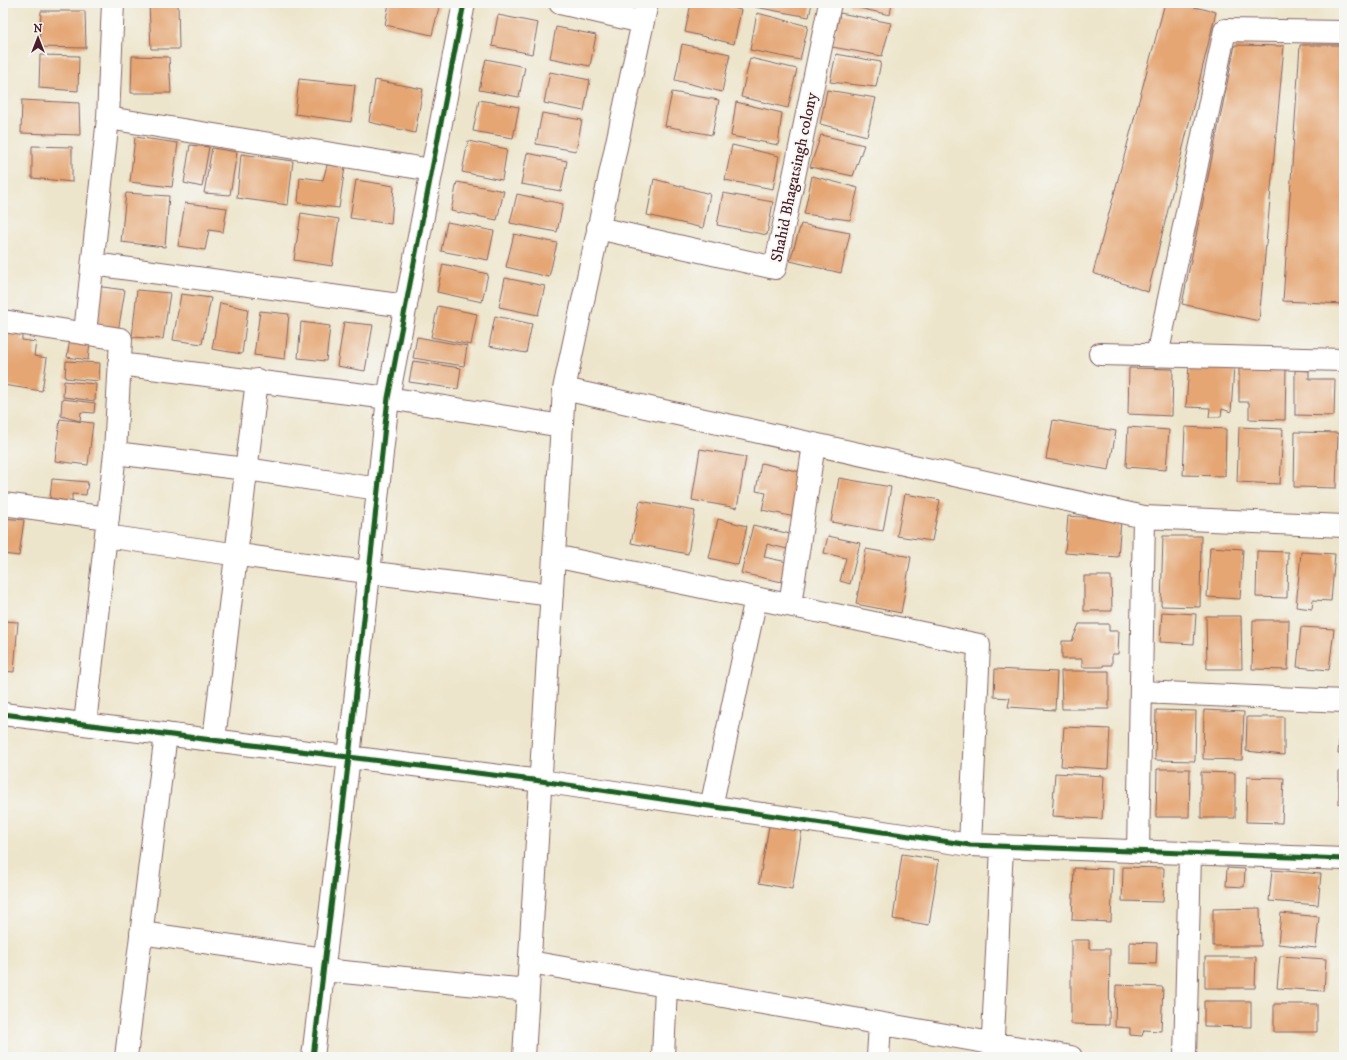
<svg xmlns="http://www.w3.org/2000/svg" width="1347" height="1060" font-family="'IM FELL DW Pica',serif">
  <style>
    .building { fill: #e5a673 }
    .lines { fill: none; stroke-linecap: round; stroke-linejoin: round }
    .minor-casing { stroke: #836463; stroke-width: 24 }
    .minor { stroke: #fff; stroke-width: 22 }
    .cycleway-casing { stroke: #f6f6f2; stroke-width: 8 }
    .cycleway { stroke: #1b5e20; stroke-width: 5 }
    .labels { text-anchor: middle; stroke-width: 4; stroke-linejoin: round; paint-order: stroke }
    .street-label { font-size: 16px; fill: #4a1f2b; stroke: #f6f6f2 }
  </style>
  <rect width="100%" height="100%" fill="#f6f6f2"/>
  <filter id="ink" filterUnits="userSpaceOnUse"><feTurbulence type="fractalNoise" baseFrequency=".025" numOctaves="2"/><feDisplacementMap in="SourceGraphic" scale="8" xChannelSelector="R" yChannelSelector="G"/><feConvolveMatrix kernelMatrix="1 2 1 2 8 2 1 2 1" color-interpolation-filters="sRGB"/></filter>
  <filter id="wash" filterUnits="userSpaceOnUse"><feTurbulence type="fractalNoise" baseFrequency=".012" numOctaves="4" result="noise"/><feDisplacementMap in="SourceGraphic" scale="16" xChannelSelector="R" yChannelSelector="G"/><feGaussianBlur stdDeviation="0.9" result="paint"/><feColorMatrix in="noise" values="0 0 0 0 0 0 0 0 0 0 0 0 0 0 0 0 0 1.4 0 .05"/><feComposite in="paint" operator="in"/></filter>
  <g filter="url(#wash)">
    <rect width="100%" height="100%" fill="#ede5cb"/>
    <g id="blocks">
      <!-- building -->
      <path class="building" d="M149,3H178L179,49H151Z
        M389,3H440L432,35L385,25Z
        M691,3H710L741,10L734,44L685,32Z
        M756,3H812L809,17L755,7Z
        M850,3H892L890,15L850,6Z
        M1165,3H1177L1216,12L1148,292L1093,273Z
        M41,11H85L86,48L39,47Z
        M757,13L808,26L800,60L750,50Z
        M840,13L891,23L882,56L832,47Z
        M498,15L538,23L532,54L492,46Z
        M556,27L596,35L590,66L550,58Z
        M682,44L730,54L722,92L675,80Z
        M1235,45L1284,46L1259,321L1182,304Z
        M1300,45H1344V304L1283,301Z
        M836,54L881,62L876,87L830,82Z
        M40,55L79,56L78,91L39,88Z
        M132,56L169,57L171,93H131Z
        M750,58L797,69L788,108L741,97Z
        M486,59L525,67L519,97L479,90Z
        M550,72L590,80L584,111L544,103Z
        M299,79L355,85L351,122L295,114Z
        M375,80L423,89L415,133L369,122Z
        M827,90L876,98L867,136L820,124Z
        M672,92L719,100L712,135L665,126Z
        M22,100L79,103L80,135L21,133Z
        M479,100L519,107L513,138L473,131Z
        M736,102L782,113L778,145L731,136Z
        M542,113L582,120L576,151L536,144Z
        M821,135L864,145L853,176L810,167Z
        M135,137L178,143L172,187L130,182Z
        M468,141L507,149L502,180L462,172Z
        M190,145L209,147L202,187L184,183Z
        M732,145L779,156L773,189L725,180Z
        M32,146L72,147V182L32,178Z
        M212,148L237,152L230,195L204,193Z
        M527,153L567,161L561,191L521,184Z
        M241,154L293,161L288,205L237,198Z
        M327,165L345,167L339,208L298,203L300,177L323,180Z
        M812,176L858,188L850,220L804,214Z
        M654,179L710,194L703,228L647,215Z
        M356,180L394,186L391,224L350,218Z
        M457,182L504,191L497,220L451,211Z
        M126,193L169,196L165,247L121,242Z
        M723,193L773,202L767,235L717,225Z
        M517,194L563,204L557,232L510,223Z
        M185,203L227,208L223,232L209,230L205,250L178,246Z
        M301,213L339,219L332,266L294,260Z
        M447,222L494,231L488,260L441,251Z
        M801,224L850,233L841,273L790,261Z
        M514,234L557,243L549,277L506,267Z
        M443,264L488,274L482,302L437,292Z
        M505,278L545,286L538,315L499,307Z
        M95,286L125,290L118,332L90,328Z
        M137,290L170,293L163,339L132,337Z
        M181,294L211,298L202,344L173,340Z
        M220,303L248,309L242,354L212,349Z
        M438,306L477,314L471,345L431,337Z
        M260,311L289,314L285,359L254,355Z
        M495,316L532,324L526,353L489,346Z
        M301,322L330,326L326,361L298,358Z
        M344,322L373,325L365,371L337,366Z
        M3,330L22,333V340L36,342L34,356L47,358L42,391L3,385Z
        M417,337L467,346L464,366L413,358Z
        M70,339L90,342L88,360L67,357Z
        M66,361L100,363L99,381L65,378Z
        M413,361L461,368L458,389L409,382Z
        M1189,365L1234,367L1231,412L1222,409L1221,417H1209L1210,408L1186,407Z
        M1239,367L1286,368L1285,420L1249,419V402H1239Z
        M1129,368L1173,369L1172,416L1128,414Z
        M1295,370L1309,371V379H1335L1334,416L1295,415Z
        M64,381L96,384L95,401L63,397Z
        M62,399L95,403L94,413L81,412L80,421L61,416Z
        M60,419L93,423L88,465L55,461Z
        M1053,420L1116,431L1109,470L1046,459Z
        M1128,427L1169,430L1166,470L1126,467Z
        M1185,427L1226,429L1225,476L1183,475Z
        M1239,427L1283,429L1280,484L1237,482Z
        M1295,432L1338,433L1336,488L1294,487Z
        M700,449L746,457L737,508L692,500Z
        M761,463L805,473L795,517L762,510L766,493L756,491Z
        M839,478L891,487L883,531L831,522Z
        M52,479L88,482L86,495L72,494V502L50,498Z
        M905,494L940,500L932,541L897,536Z
        M640,501L695,511L688,554L631,543Z
        M1068,516L1121,520L1118,557L1065,553Z
        M3,518L24,520L19,556L3,554Z
        M718,519L747,526L738,565L709,558Z
        M753,525L790,534L787,549L767,544L764,557L787,562L782,582L741,573Z
        M828,536L860,543L850,584L840,581L846,558L824,553Z
        M1163,536H1201L1200,607L1161,606Z
        M1210,547L1243,549L1240,599L1207,597Z
        M866,549L911,557L901,613L856,604Z
        M1257,551L1288,552L1287,598L1256,597Z
        M1301,552L1335,554L1331,601L1313,600L1312,609L1296,607Z
        M1084,576H1111L1112,611H1084Z
        M1162,612L1196,614L1194,644L1160,642Z
        M1206,616H1241L1242,669H1207Z
        M1253,620H1289L1288,670L1252,669Z
        M3,621L18,622L14,672L3,671Z
        M1079,624H1109V631H1119L1118,654H1112V665H1103V667H1082V659H1062V641H1072Z
        M1301,627L1334,629L1329,670L1297,667Z
        M995,669L1057,672L1055,710L1008,707L1010,698L994,697Z
        M1061,671H1109V709H1062Z
        M1156,710L1196,711L1195,761L1155,760Z
        M1204,710L1244,712L1242,760L1203,759Z
        M1341,715H1344V754H1338Z
        M1247,717H1284V755L1246,751Z
        M1064,727L1110,729L1108,769L1061,766Z
        M1157,769H1190L1189,817H1156Z
        M1339,771H1344V804H1339Z
        M1201,772L1235,773V818H1201Z
        M1055,773L1104,776L1102,819L1052,816Z
        M1247,777L1284,778L1282,823L1246,822Z
        M769,826L802,830L792,889L759,883Z
        M902,854L939,860L929,925L893,919Z
        M1123,867L1164,868L1163,902L1122,901Z
        M1074,868L1113,869L1111,922L1072,920Z
        M1227,868L1245,869L1244,887L1226,886Z
        M1272,870L1321,874L1318,905L1269,901Z
        M1260,908L1261,946H1213V909Z
        M1281,913L1319,917L1316,948L1278,944Z
        M1071,940H1089V949H1110L1109,1025L1071,1024Z
        M1130,942L1157,943L1156,964L1130,963Z
        M1280,956L1326,959L1324,991L1277,988Z
        M1205,957H1256L1255,988H1205Z
        M1116,985L1163,987L1161,1031L1144,1030L1142,1036L1130,1035V1028L1115,1027Z
        M1204,1001H1251V1027L1204,1026Z
        M1274,1004H1317V1032H1274Z"/>
    </g>
  </g>
  <g filter="url(#ink)">
    <use href="#blocks" fill-opacity="0" stroke="#836463" stroke-width="1"/>
    <g class="lines">
      <!-- minor casing -->
      <g class="minor-casing">
        <path id="minor" d="M560,3L642,22
          M108,118L432,170
          M598,228L775,268L830,3
          M93,264L406,306
          M3,321L121,339L115,453L85,724
          M85,333L108,118L113,3
          M1100,354L1344,360
          M1157,356L1225,30L1344,32
          M119,364L388,398L562,426
          M564,389L1144,517L1344,526
          M115,453L246,469L378,489
          M3,504L108,518
          M106,536C254,558 403,577 552,595
          M554,556L979,645L970,845
          M790,605L814,444
          M1141,692L1344,701
          M3,714L541,781L970,845L1344,859
          M214,740L257,380
          M711,807L756,598
          M1138,852L1144,517
          M141,933L324,959
          M530,962L1071,1057
          M323,970L528,990
          M126,1057L166,734
          M313,1057L349,757L388,398L464,3
          M524,1057L564,389L647,3
          M663,1057L666,986
          M878,1057L880,1024
          M992,1057L1002,847
          M1185,1057L1190,854"/>
      </g>
      <!-- minor -->
      <use href="#minor" class="minor"/>
      <!-- cycleway casing -->
      <g class="cycleway-casing">
        <path id="cycleway" d="M3,714L541,781L970,845L1344,859
          M313,1057L349,757L388,398L464,3"/>
      </g>
      <!-- cycleway -->
      <use href="#cycleway" class="cycleway"/>
    </g>
  </g>
  <g class="labels">
    <!-- street labels -->
    <g class="street-label">
      <text transform="translate(793 177) rotate(-78)" y="6">Shahid Bhagatsingh colony</text>
    </g>
  </g>
  <!-- margin -->
  <rect width="1347" height="1060" fill="none" stroke="#f6f6f2" stroke-width="16"/>
  <!-- north arrow -->
  <g transform="translate(38 38)" stroke="#f6f6f2" stroke-width="3" paint-order="stroke">
  <path d="M0-3L7 15L0 10L-7 15Z" fill="#4a1f2b"/>
  <text y="-6" font-size="11" font-weight="bold" text-anchor="middle" fill="#4a1f2b">N</text>
  </g>
</svg>
